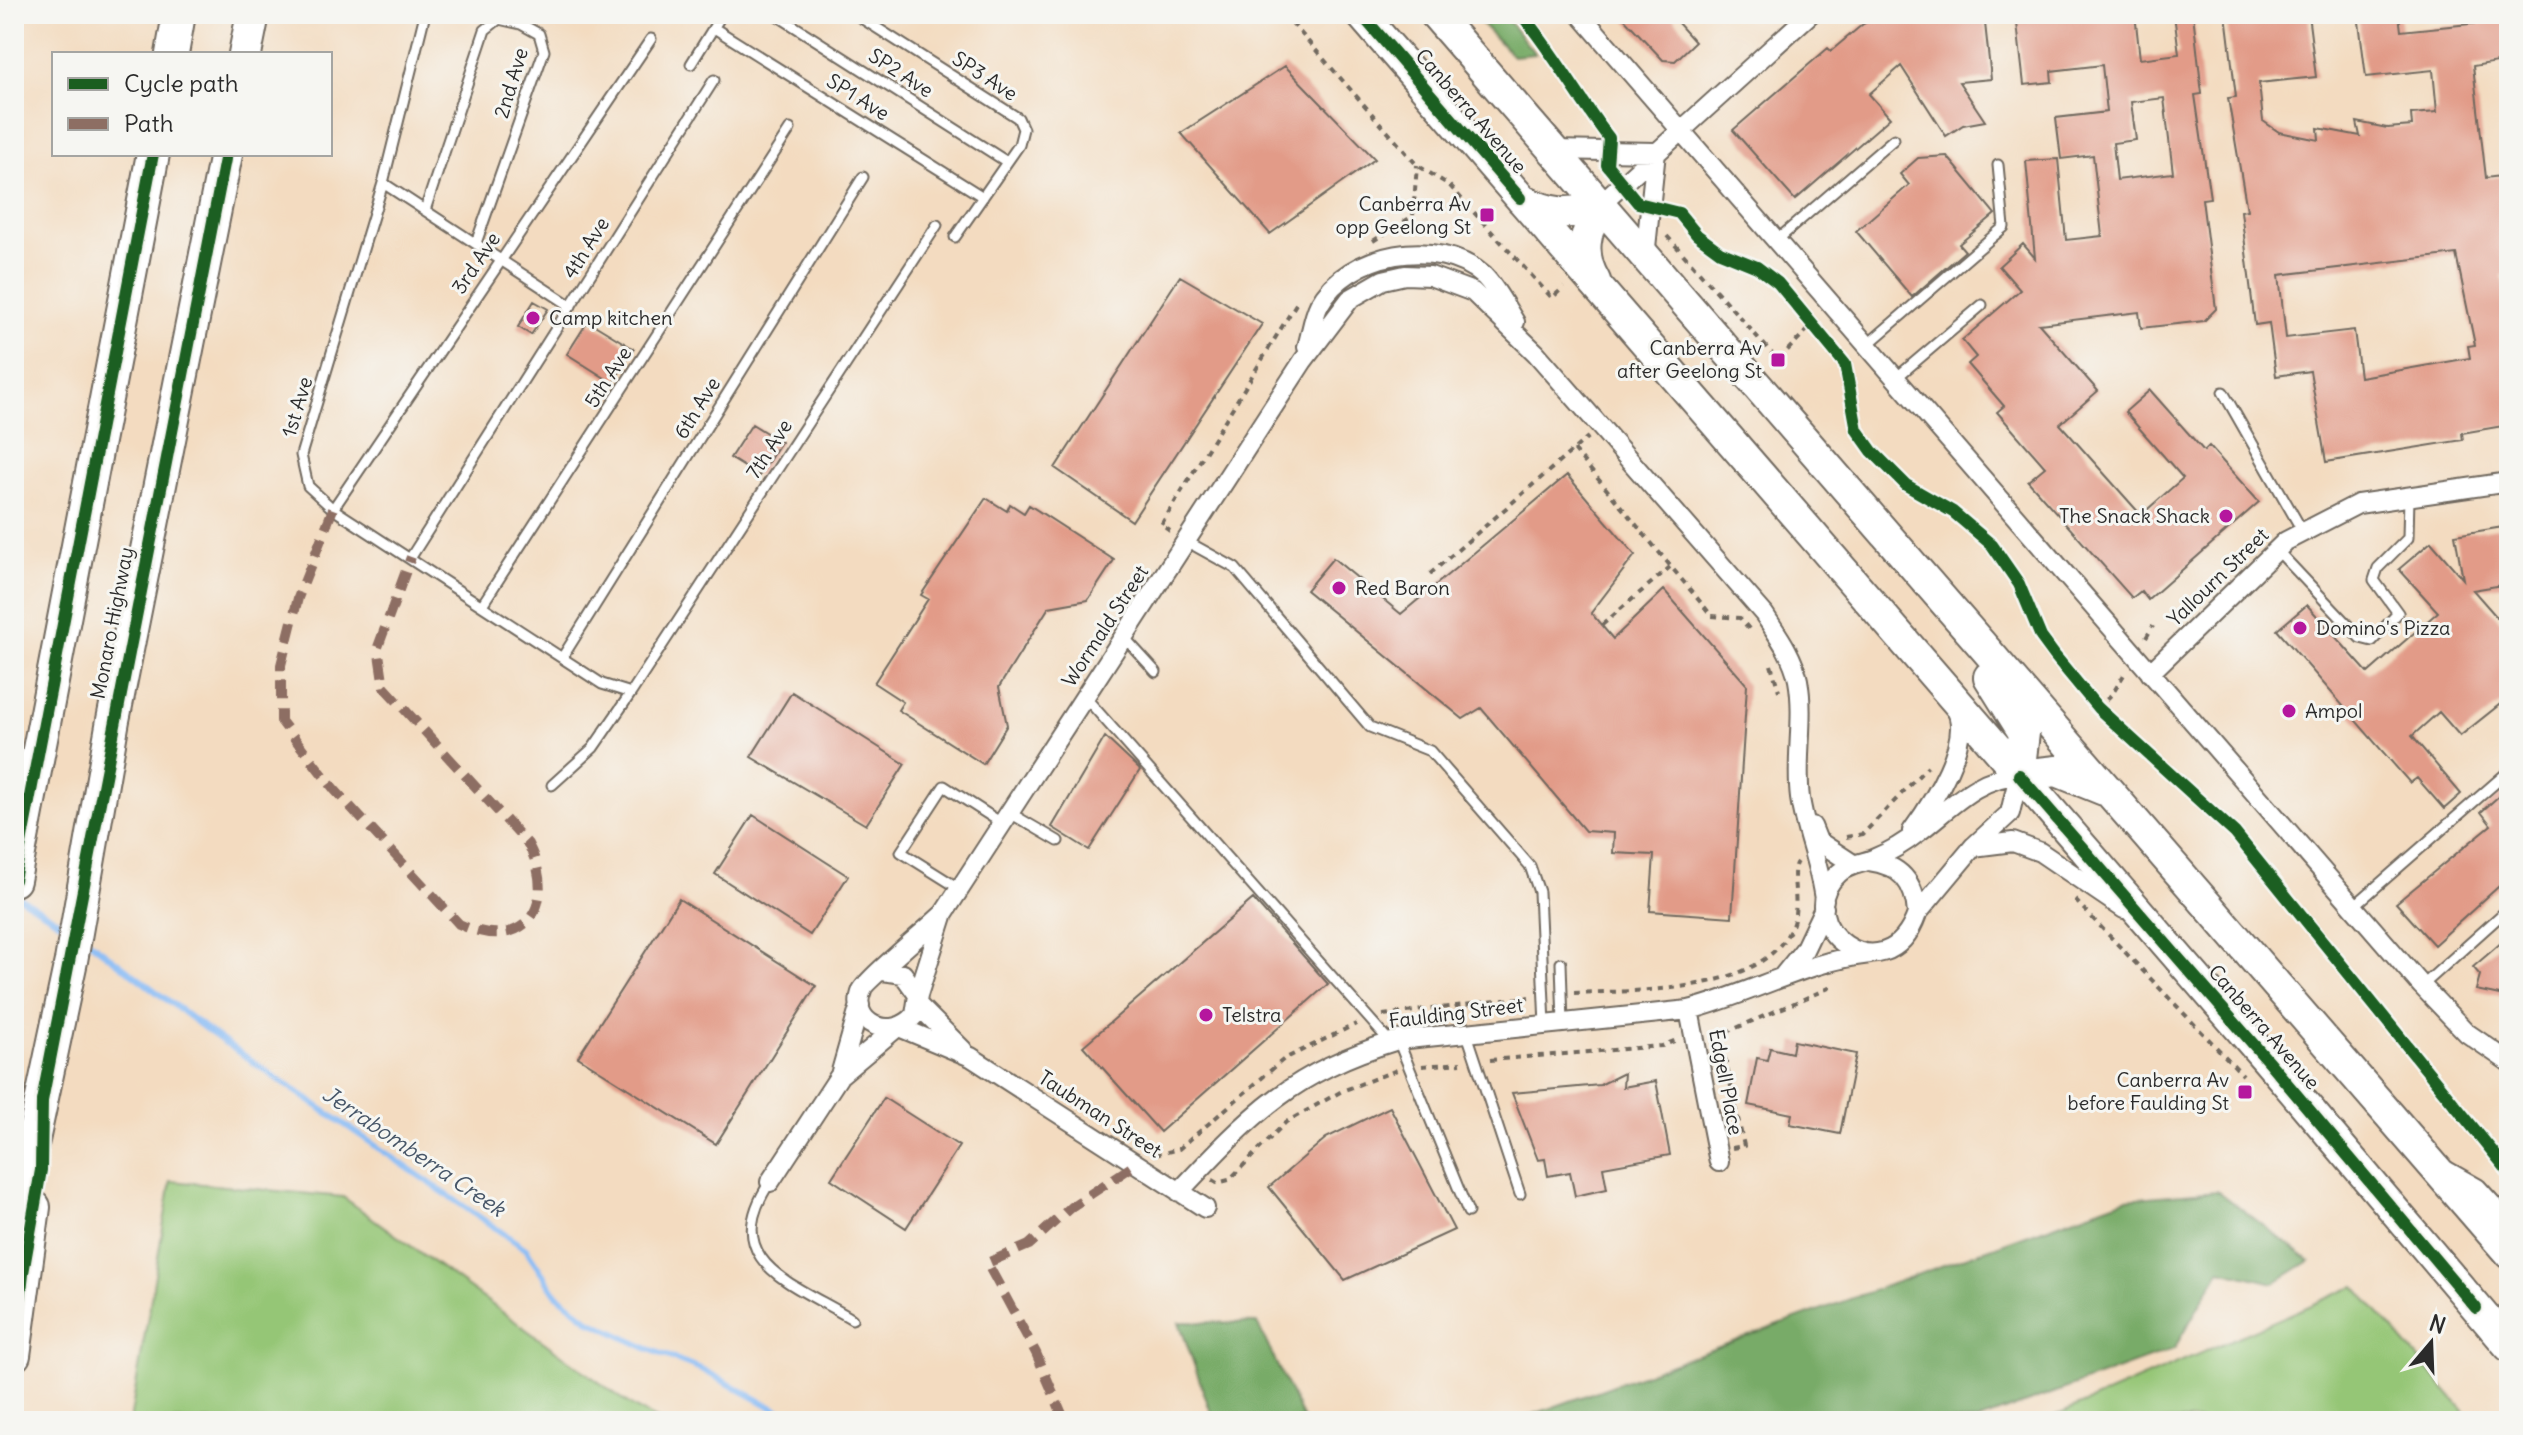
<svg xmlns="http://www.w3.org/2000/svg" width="2523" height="1435" font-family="Delius,sans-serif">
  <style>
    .green { fill: #95c676; stroke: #607850; stroke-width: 2 }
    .forest { fill: #78ab67; stroke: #526b49; stroke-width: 2 }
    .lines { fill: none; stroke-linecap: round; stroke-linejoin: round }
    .stream { stroke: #88bbf5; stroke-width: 6 }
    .building { fill: #e29b88; fill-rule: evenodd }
    .service-casing { stroke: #71695f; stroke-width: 13 }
    .minor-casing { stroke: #71695f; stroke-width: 22 }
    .trunk-casing { stroke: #71695f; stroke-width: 34 }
    .motorway-casing { stroke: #71695f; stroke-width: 36 }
    .path { stroke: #71695f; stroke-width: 4; stroke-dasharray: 6 6; stroke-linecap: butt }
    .service { stroke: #fff; stroke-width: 9 }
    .minor { stroke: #fff; stroke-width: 18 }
    .trunk { stroke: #fff; stroke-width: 30 }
    .motorway { stroke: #fff; stroke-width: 32 }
    .quiet { stroke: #8d6e63; stroke-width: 10; stroke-dasharray: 20 10; stroke-linecap: butt }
    .cycleway-casing { stroke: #f6f6f2; stroke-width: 17 }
    .cycleway { stroke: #1b5e20; stroke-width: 12 }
    .poi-dot { fill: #b5179e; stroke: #f6f6f2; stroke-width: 3 }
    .labels { text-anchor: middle; stroke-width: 6; stroke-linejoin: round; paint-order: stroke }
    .street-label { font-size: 20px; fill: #2b2b2b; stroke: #f6f6f2 }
    .poi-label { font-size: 20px; fill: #2b2b2b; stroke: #f6f6f2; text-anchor: start }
    .water-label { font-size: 22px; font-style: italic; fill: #475668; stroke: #f6f6f2 }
  </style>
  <rect width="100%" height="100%" fill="#f6f6f2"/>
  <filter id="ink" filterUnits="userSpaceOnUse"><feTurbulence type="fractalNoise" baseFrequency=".0125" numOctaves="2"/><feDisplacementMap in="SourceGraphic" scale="16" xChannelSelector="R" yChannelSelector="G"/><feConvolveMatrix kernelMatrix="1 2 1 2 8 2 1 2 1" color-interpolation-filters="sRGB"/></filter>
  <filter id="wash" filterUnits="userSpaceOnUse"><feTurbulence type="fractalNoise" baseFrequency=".006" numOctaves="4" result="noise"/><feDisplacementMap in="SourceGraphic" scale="32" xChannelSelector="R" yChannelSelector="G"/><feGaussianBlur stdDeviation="1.8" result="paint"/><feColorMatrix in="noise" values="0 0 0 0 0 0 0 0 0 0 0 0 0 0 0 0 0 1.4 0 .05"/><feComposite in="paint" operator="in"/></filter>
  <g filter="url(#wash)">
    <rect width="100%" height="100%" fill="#f3dbc0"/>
    <!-- green -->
    <path class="green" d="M171,1181L343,1197L635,1408L660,1421H130Z
      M2355,1286L2473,1421H2044Z"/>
    <!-- forest -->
    <path class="forest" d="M1472,14H1503L1535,54L1513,56Z
      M2218,1191L2310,1261L2274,1283L2220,1270L2174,1349L1977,1421H1515L2125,1199Z
      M1179,1322L1257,1323L1304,1421H1214Z"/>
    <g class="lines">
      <!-- stream -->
      <path class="stream" d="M14,894L65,925
        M85,938L211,1033L526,1249L556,1294L590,1321L646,1348L701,1369L798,1421"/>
    </g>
    <g id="blocks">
      <!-- building -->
      <path class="building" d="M1620,14H1670L1695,42L1675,61L1663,60Z
        M1900,14H1984L1991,79L1959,82L1985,121L1963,125L1946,136L1901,66L1869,94L1890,118L1795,200L1733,130L1828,48L1831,51L1863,24L1878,16Z
        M2016,14H2135L2140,59L2179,54L2174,14H2193L2202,94L2195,95L2210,198L2202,199L2216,309L2204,321L2141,328L2139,312L2039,324L2098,391L2060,424L2141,515L2183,478L2125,412L2150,390L2204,451L2209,446L2259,502L2148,600L2141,591L2132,598L2028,481L2045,467L1997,412L2004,406L1968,364L1976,357L1962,340L2020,290L1999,266L2023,244L2035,258L2026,161L2058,159L2066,240L2102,236L2093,155L2061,159L2056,118L2107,112L2102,65L2051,71L2052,82L2024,85ZM2164,98L2173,173L2117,180L2113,143L2136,140L2131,102Z
        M2226,14H2308L2316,77L2259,83L2263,121L2279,132L2319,140L2318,128L2360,136L2357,122L2387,128L2412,126L2411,114L2437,112L2433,70L2366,77L2358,14H2399L2401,31L2489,22L2488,14H2509V60L2473,66L2486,178L2509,175V274L2502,275L2509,316V425L2462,433L2463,440L2326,462L2310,371L2276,376L2269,323L2255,325L2241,211L2247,210L2228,98L2236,97ZM2456,254L2475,345L2468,346L2470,358L2360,377L2354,330L2286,338L2279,275Z
        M1285,66L1375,159L1270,234L1181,133Z
        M1947,156L1995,214L1959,244L1965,251L1912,297L1856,231L1909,185L1900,174L1918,158Z
        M1180,276L1262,324L1132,521L1055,468Z
        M534,301L548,309L531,335L518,327Z
        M588,321L634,349L613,383L567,354Z
        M752,424L781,442L759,476L730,458Z
        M1567,475L1635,555L1591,613L1613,639L1664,590L1747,685L1732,917L1650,911L1654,855L1613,853L1614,833L1585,831L1481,708L1463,719L1306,590L1333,558L1401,614Z
        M986,498L1007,511L1010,504L1024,513L1029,505L1114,560L1088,600L1049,607L999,687L1007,725L983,764L898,710L903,702L874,683L928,599L921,595Z
        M2509,526V584L2473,590L2509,631V697L2460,736L2439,712L2412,736L2461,794L2444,809L2417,778L2410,783L2277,630L2307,605L2368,673L2438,612L2399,569L2431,542L2463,579L2455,535Z
        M792,692L905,764L866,825L751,757Z
        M1105,737L1140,770L1089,850L1052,827Z
        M2509,787V877L2434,945L2396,903L2491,825L2481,812Z
        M753,815L848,876L810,935L715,874Z
        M679,899L816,986L716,1144L578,1057Z
        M1253,899L1328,984L1160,1132L1083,1046Z
        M2509,936V997L2476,990L2480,975L2473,967Z
        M1794,1041L1856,1054L1840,1134L1790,1124L1792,1114L1748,1105L1757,1058L1767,1060L1770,1048L1792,1053Z
        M1624,1073L1623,1087L1656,1081L1670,1155L1603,1167L1607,1189L1575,1196L1570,1172L1548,1176L1545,1159L1538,1160L1512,1093L1600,1085Z
        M884,1098L959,1146L906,1228L831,1179Z
        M1390,1107L1454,1230L1345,1280L1269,1187L1326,1138Z"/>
    </g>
  </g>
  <g filter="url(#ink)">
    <use href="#blocks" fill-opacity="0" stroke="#71695f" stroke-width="2"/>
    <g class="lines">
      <!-- service casing -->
      <g class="service-casing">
        <path id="service" d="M425,14L383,183L301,455L308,486L333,509L602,684L631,693
          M775,14L1007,162
          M855,14L1018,118L1023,129L1019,145L955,237
          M714,28L983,197
          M691,64L722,14
          M383,183L571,306
          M425,210L485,30L499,19L521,24L539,34L544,51L476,243
          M1777,240L1894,139
          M1867,345L2004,227L1998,165
          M1896,378L1982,305
          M2223,392L2303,532
          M333,509L651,39
          M1186,541L1235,568L1370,727L1430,751L1530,866L1539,892L1545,1025
          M2277,550L2360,638L2372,641L2398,613L2374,580L2378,568L2408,538L2409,496
          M411,557L714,80
          M482,605L790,129
          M1124,637L1156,672
          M562,658L863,177
          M1085,697L1390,1042
          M552,785L593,748L631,693L937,225
          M1010,813L1058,841
          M960,889L901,852L944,786L1003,824
          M2353,907L2509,771
          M1561,963L1563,1024
          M2422,986L2509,908
          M1466,1031L1520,1194
          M1398,1040L1468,1212
          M770,1182C717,1262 793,1283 852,1319"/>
      </g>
      <!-- minor casing -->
      <g class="minor-casing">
        <path id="minor" d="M1580,14L2422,986L2467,1033L2509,1062
          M1553,150L1656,152
          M1599,205L1810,14
          M1645,257L1656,152
          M1307,347C1311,334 1313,317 1319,305C1347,252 1439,235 1484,276C1496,288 1506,308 1515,322
          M2150,673L2286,541L2358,504L2509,482
          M1812,826L1818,841L1853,864
          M1912,831C1931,805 1976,737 1954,706
          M1973,847L2013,842L2040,852L2124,909
          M1869,861C1900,865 1915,882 1917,914C1886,1002 1784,922 1839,873C1849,864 1861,864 1873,859C1890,852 1905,843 1920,831C1950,808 1979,776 2019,775L2010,813L1973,847L1917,914
          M883,971L903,974L918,995L915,1015C892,1042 848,1024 862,990C864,982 932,925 944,913L1303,361L1350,299L1383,280L1405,275L1430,276L1473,292L1536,353L1764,614C1777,634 1793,655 1798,680C1805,718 1795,759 1800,798C1805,833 1820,865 1824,900
          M1783,976L1804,950L1824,908
          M918,995L943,916
          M918,1005L963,1050
          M1689,1010L1719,1162
          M899,1027L971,1057L1205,1208
          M840,1075L860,1005
          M2447,1171L2477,1188L2509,1223
          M770,1182L840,1075L895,1029
          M1179,1192C1253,1113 1292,1072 1398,1040L1689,1010C1751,994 1806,961 1870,954"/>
      </g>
      <!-- trunk casing -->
      <g class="trunk-casing">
        <path id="trunk" d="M1361,14L2268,1061L2509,1346
          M1435,14L2509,1253
          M1522,200C1552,215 1568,216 1599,205
          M1595,281C1579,253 1585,232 1599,205
          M1989,677L2024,733L2019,775
          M2019,775L2057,771L2104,790"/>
      </g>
      <!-- motorway casing -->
      <g class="motorway-casing">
        <path id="motorway" d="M172,54L179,14
          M245,54L253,14
          M14,880L153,154
          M14,1230L71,961L113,720L226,154
          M14,1355L34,1207"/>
      </g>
      <!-- path -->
      <path class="path" d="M1284,14L1417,165L1449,185L1552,298L1564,287
        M1667,236L1778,360L1814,323
        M1373,241L1413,216L1417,165
        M1574,450L1712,616L1740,618L1750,630
        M1170,531L1161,525L1299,299
        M1430,574L1588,437
        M1602,625L1670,567
        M2146,638L2153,626
        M1771,665L1779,691
        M2098,708L2113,693L2125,673
        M1846,837L1863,834L1928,766
        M2075,900L2243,1075
        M1574,993C1636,990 1762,996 1792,926C1801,904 1789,871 1797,862
        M1383,1015L1529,997
        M1490,1060L1662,1046L1679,1039
        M1422,1066L1461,1063
        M1732,1148L1744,1146L1720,1035L1829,988L1826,981
        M1155,1155L1179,1149L1284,1059L1356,1024
        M1212,1180L1217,1183L1229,1180L1286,1122L1342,1091L1397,1070"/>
      <!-- service -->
      <use href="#service" class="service"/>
      <!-- minor -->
      <use href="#minor" class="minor"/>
      <!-- trunk -->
      <use href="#trunk" class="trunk"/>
      <!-- motorway -->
      <use href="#motorway" class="motorway"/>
      <!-- quiet -->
      <path class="quiet" d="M333,509L298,598L281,665V721L334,789L459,924C526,955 559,904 528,844L384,687L378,647L411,557
        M1065,1421L1036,1353L987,1263L1029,1245L1071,1207L1136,1164"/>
      <!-- cycleway casing -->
      <g class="cycleway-casing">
        <path id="cycleway" d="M1361,14L1520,198
          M1521,14C1554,53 1578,98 1609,138L1607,165L1638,203L1679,213L1697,235L1720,252L1757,267L1778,283L1845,364L1857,430L1872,451L1906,485L1953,512L1992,545L2019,584L2041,637L2055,656L2098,708L2235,833L2509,1172
          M2019,775L2268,1061L2476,1308
          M14,880L153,154
          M14,1355L23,1273L41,1170L42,1101L226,154"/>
      </g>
      <!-- cycleway -->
      <use href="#cycleway" class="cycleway"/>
    </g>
  </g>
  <!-- markers -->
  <g class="poi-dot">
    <rect x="1479" y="207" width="16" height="16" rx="4"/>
    <circle cx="533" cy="318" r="8"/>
    <rect x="1770" y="352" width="16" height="16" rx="4"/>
    <circle cx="2226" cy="516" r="8"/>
    <circle cx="1339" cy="588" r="8"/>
    <circle cx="2300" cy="628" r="8"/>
    <circle cx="2289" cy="711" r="8"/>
    <circle cx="1206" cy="1015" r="8"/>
    <rect x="2237" y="1084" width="16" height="16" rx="4"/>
  </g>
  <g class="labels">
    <!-- street labels -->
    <g class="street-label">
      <text transform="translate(901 73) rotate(33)" y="7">SP2 Ave</text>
      <text transform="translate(985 76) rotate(33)" y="7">SP3 Ave</text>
      <text transform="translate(511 83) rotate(-73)" y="7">2nd Ave</text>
      <text transform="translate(858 97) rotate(32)" y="7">SP1 Ave</text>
      <text transform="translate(1471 111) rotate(49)" y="7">Canberra Avenue</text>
      <text transform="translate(586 248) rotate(-58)" y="7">4th Ave</text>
      <text transform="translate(476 263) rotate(-56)" y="7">3rd Ave</text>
      <text transform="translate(608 377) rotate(-57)" y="7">5th Ave</text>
      <text transform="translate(297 407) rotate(-73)" y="7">1st Ave</text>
      <text transform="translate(697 408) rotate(-58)" y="7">6th Ave</text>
      <text transform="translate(769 449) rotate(-57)" y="7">7th Ave</text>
      <text transform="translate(2218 577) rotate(-44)" y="7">Yallourn Street</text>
      <text transform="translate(112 623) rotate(-79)" y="7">Monaro Highway</text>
      <text transform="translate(1105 626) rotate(-57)" y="7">Wormald Street</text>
      <text transform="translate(1456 1013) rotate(-7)" y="7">Faulding Street</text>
      <text transform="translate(2264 1027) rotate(49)" y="7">Canberra Avenue</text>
      <text transform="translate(1726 1082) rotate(79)" y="7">Edgell Place</text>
      <text transform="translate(1100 1114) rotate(33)" y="7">Taubman Street</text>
    </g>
    <!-- poi labels -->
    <g class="poi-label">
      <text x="1471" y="211" text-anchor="end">Canberra Av<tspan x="1471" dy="23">opp Geelong St</tspan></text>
      <text x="549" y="325">Camp kitchen</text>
      <text x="1762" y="355" text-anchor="end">Canberra Av<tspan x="1762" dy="23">after Geelong St</tspan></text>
      <text x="2210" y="523" text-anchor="end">The Snack Shack</text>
      <text x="1355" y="595">Red Baron</text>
      <text x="2316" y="635">Domino's Pizza</text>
      <text x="2305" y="718">Ampol</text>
      <text x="1222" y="1022">Telstra</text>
      <text x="2229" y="1087" text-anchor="end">Canberra Av<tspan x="2229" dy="23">before Faulding St</tspan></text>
    </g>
    <!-- water labels -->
    <g class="water-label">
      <text transform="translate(414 1151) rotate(34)" y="8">Jerrabomberra Creek</text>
    </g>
  </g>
  <!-- margin -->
  <rect width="2523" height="1435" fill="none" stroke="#f6f6f2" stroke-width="48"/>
  <!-- legend -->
  <rect x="52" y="52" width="280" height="104" fill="#f6f6f2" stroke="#a5a5a2" stroke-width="2"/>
  <rect x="68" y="78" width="40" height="12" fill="#1b5e20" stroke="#a5a5a2" stroke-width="2"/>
  <text x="124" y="92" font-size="24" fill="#2b2b2b">Cycle path</text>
  <rect x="68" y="118" width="40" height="12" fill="#8d6e63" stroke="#a5a5a2" stroke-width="2"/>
  <text x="124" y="132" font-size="24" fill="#2b2b2b">Path</text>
  <!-- north arrow -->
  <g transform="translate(2431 1343) rotate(19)" stroke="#f6f6f2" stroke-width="6" paint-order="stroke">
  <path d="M0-6L14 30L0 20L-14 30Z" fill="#2b2b2b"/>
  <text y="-12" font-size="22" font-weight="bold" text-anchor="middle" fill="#2b2b2b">N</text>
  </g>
</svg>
